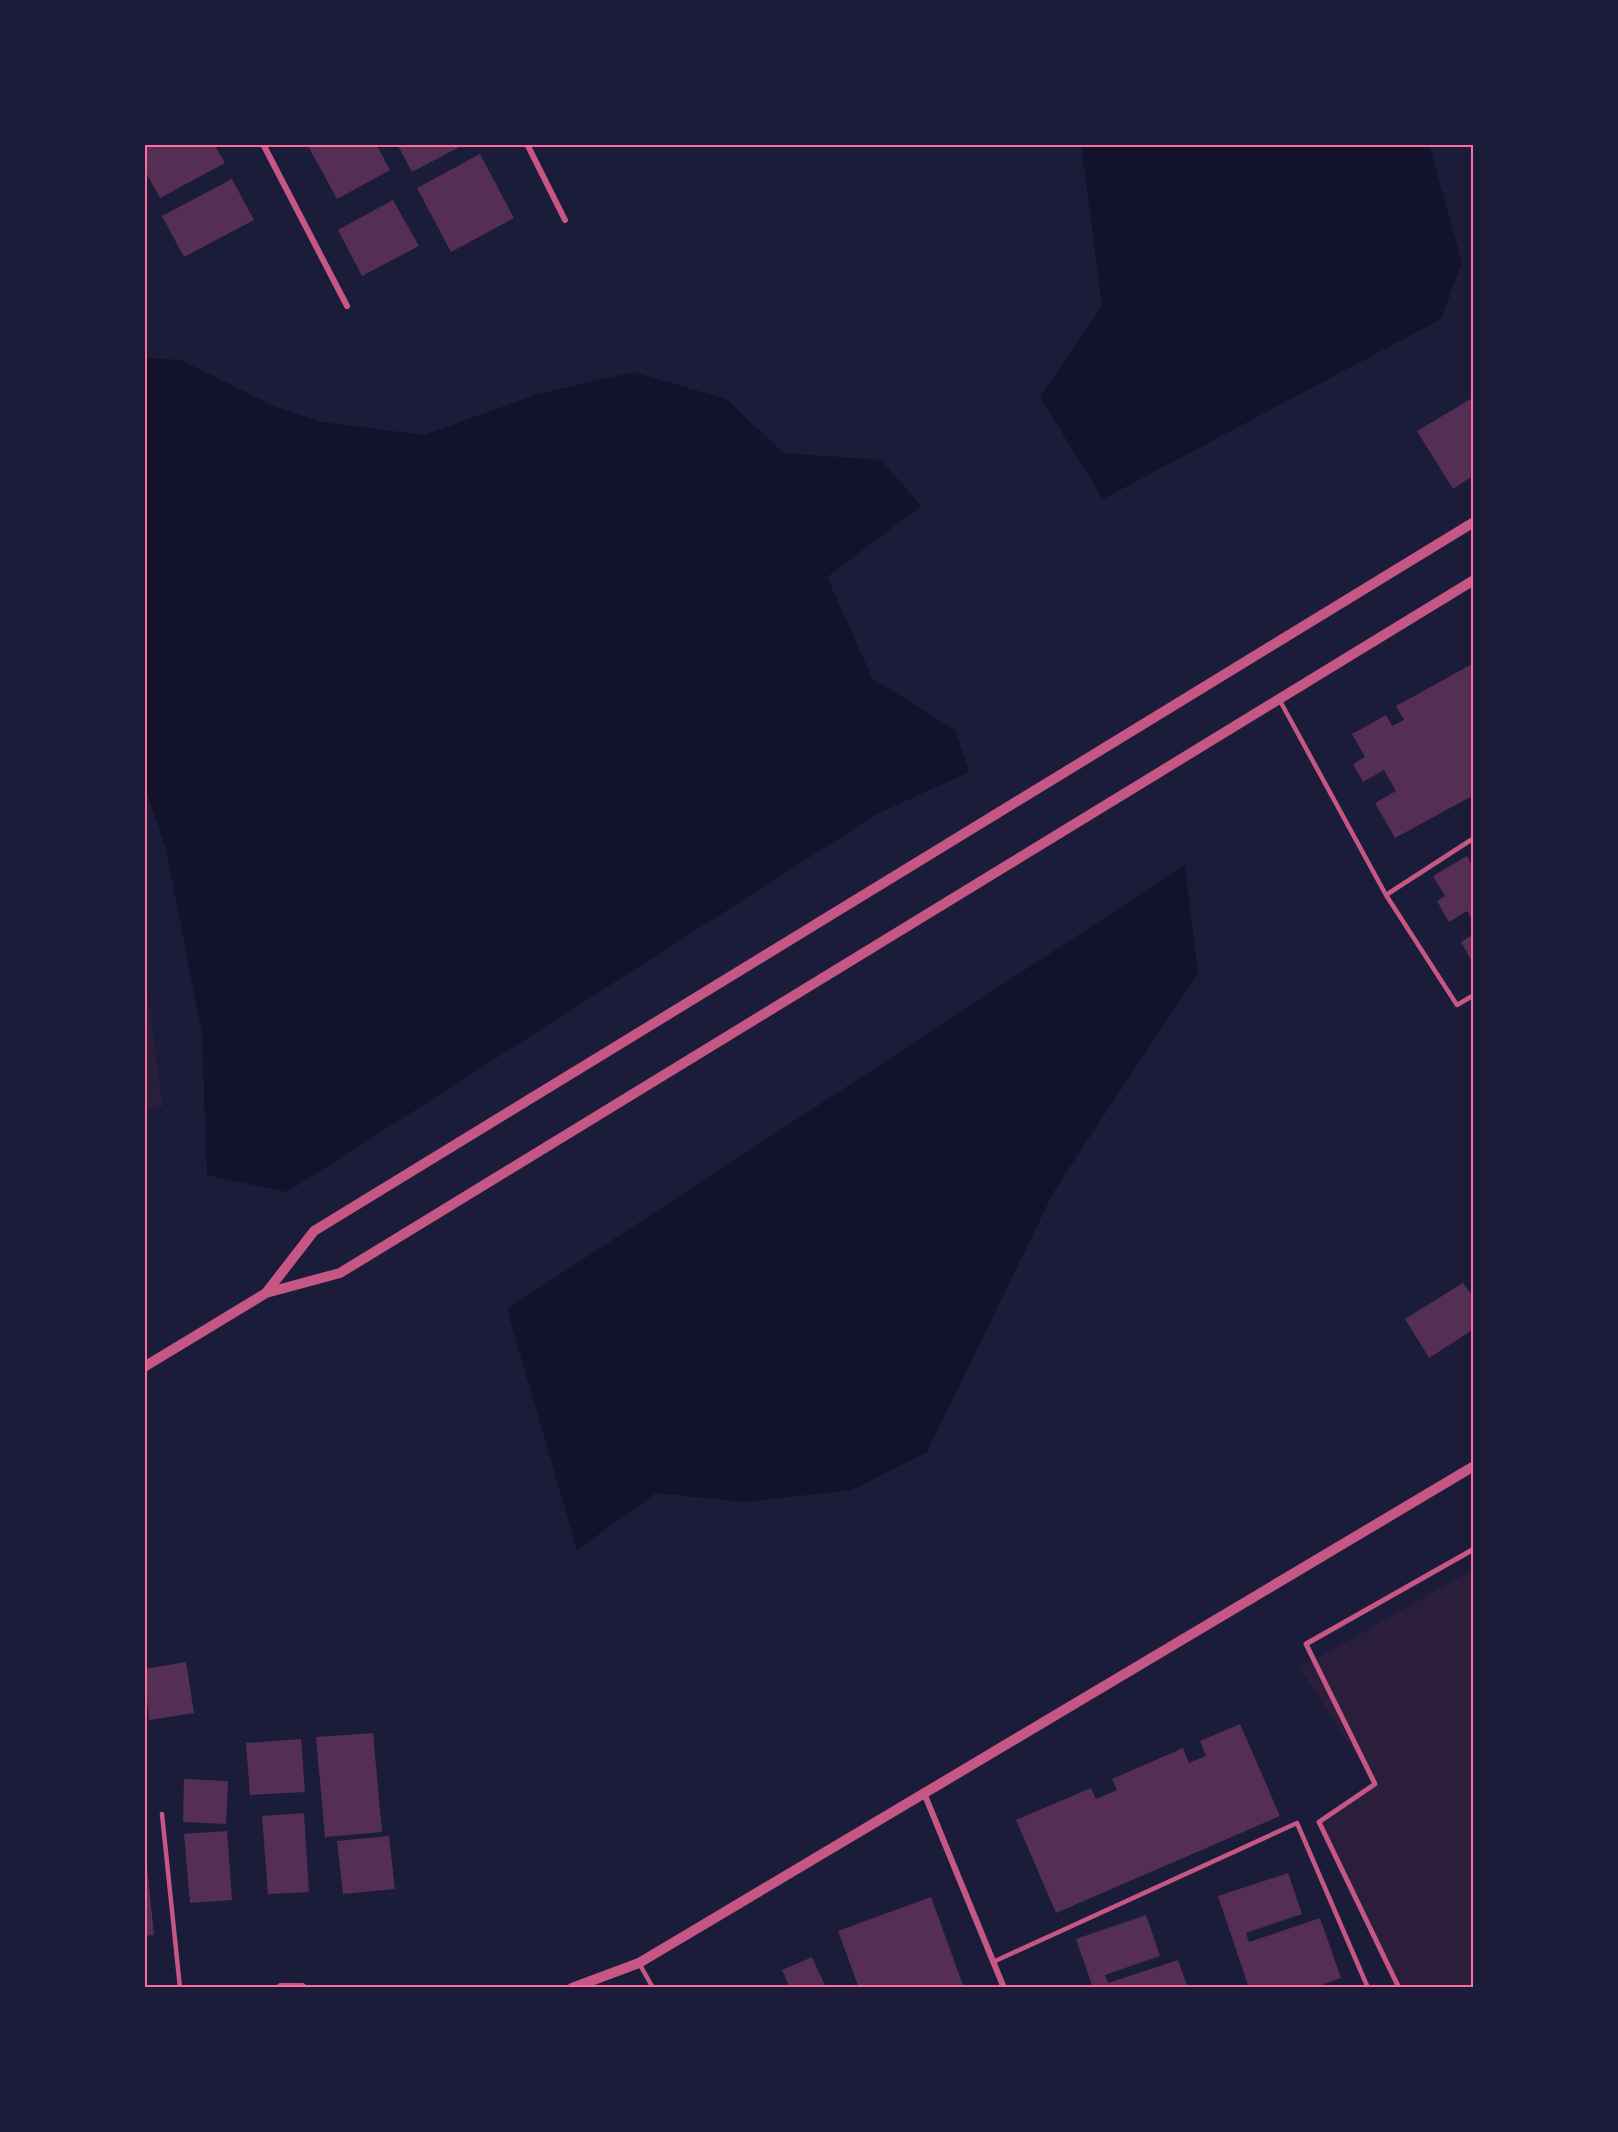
<svg xmlns="http://www.w3.org/2000/svg" width="1618" height="2132" font-family="Ubuntu,sans-serif">
  <style>
    .green { fill: #2a1e3b }
    .water { fill: #12122b }
    .building { fill: #542f53 }
    .lines { fill: none; stroke-linecap: round; stroke-linejoin: round }
    .service { stroke: #c65784; stroke-width: 4.5 }
    .pedestrian { stroke: #c65784; stroke-width: 5 }
    .minor { stroke: #c65784; stroke-width: 6 }
    .tertiary { stroke: #c65784; stroke-width: 10 }
    .neatline { fill: none; stroke: #ff6b9d; stroke-width: 2 }
  </style>
  <rect width="100%" height="100%" fill="#1b1b3a"/>
  <!-- green -->
  <path class="green" d="M144,968L163,1107L144,1109Z
    M1474,1569V1988H1399L1319,1822L1375,1784L1300,1668Z"/>
  <!-- water -->
  <path class="water" d="M1081,144H1429L1462,263L1441,319L1103,499L1040,397L1102,306Z
    M144,358L181,360L276,407L321,422L424,435L539,394L633,372L726,399L783,453L881,460L921,506L827,577L872,678L955,730L969,772L877,814L287,1192L207,1175L202,1033L166,849L144,784Z
    M1185,865L1198,973L1054,1191L927,1452L852,1490L744,1502L656,1493L577,1550L507,1309Z"/>
  <!-- building -->
  <path class="building" d="M144,144H214L225,163L160,198L144,169Z
    M307,144H376L390,170L337,199Z
    M397,144H465L412,172Z
    M480,154L514,218L451,252L417,188Z
    M232,179L254,220L184,257L162,216Z
    M393,200L419,246L362,276L338,230Z
    M1474,397V475L1453,489L1417,431Z
    M1474,663V795L1395,838L1375,803L1396,791L1384,770L1363,782L1353,764L1365,757L1352,734L1386,715L1392,726L1404,720L1396,706Z
    M1467,856L1474,869V923L1467,911L1449,922L1437,901L1445,896L1433,876Z
    M1474,934V965L1461,942Z
    M1463,1283L1470,1293L1474,1290V1329L1429,1358L1405,1319Z
    M186,1662L194,1713L149,1720L144,1669Z
    M1240,1724L1280,1816L1056,1913L1016,1820L1091,1788L1096,1799L1117,1790L1112,1779L1183,1748L1189,1763L1206,1756L1200,1741Z
    M373,1733L382,1832L325,1837L316,1737Z
    M301,1739L305,1792L250,1795L246,1743Z
    M184,1779L228,1781L226,1824L183,1822Z
    M304,1813L309,1892L268,1894L262,1816Z
    M227,1831L232,1900L190,1903L184,1834Z
    M389,1836L395,1889L343,1894L337,1841Z
    M144,1837L154,1935L144,1936Z
    M1288,1873L1302,1914L1246,1933L1249,1942L1320,1918L1341,1978L1313,1988H1249L1218,1896Z
    M931,1897L964,1988H859L838,1931Z
    M1146,1915L1160,1956L1105,1975L1108,1983L1178,1960L1188,1988H1093L1076,1939Z
    M812,1957L826,1988H790L782,1970Z"/>
  <g class="lines">
    <!-- service -->
    <path class="service" d="M1279,699L1386,895L1474,838
      M1386,895L1457,1005L1474,995
      M162,1814L180,1988
      M993,1962L1297,1823L1368,1988
      M639,1963L653,1988"/>
    <!-- pedestrian -->
    <path class="pedestrian" d="M1399,1988L1319,1822L1375,1784L1306,1644L1474,1549"/>
    <!-- minor -->
    <path class="minor" d="M263,144L347,306
      M527,144L565,220
      M924,1793L1004,1988"/>
    <!-- tertiary -->
    <path class="tertiary" d="M266,1293L314,1231L1474,522
      M144,1367L266,1293L340,1273L1474,580
      M281,1988H302
      M572,1988L639,1963L1474,1466"/>
  </g>
  <!-- border -->
  <rect width="1618" height="2132" fill="none" stroke="#1b1b3a" stroke-width="291"/>
  <rect x="146" y="146" width="1326" height="1840" class="neatline"/>
</svg>
